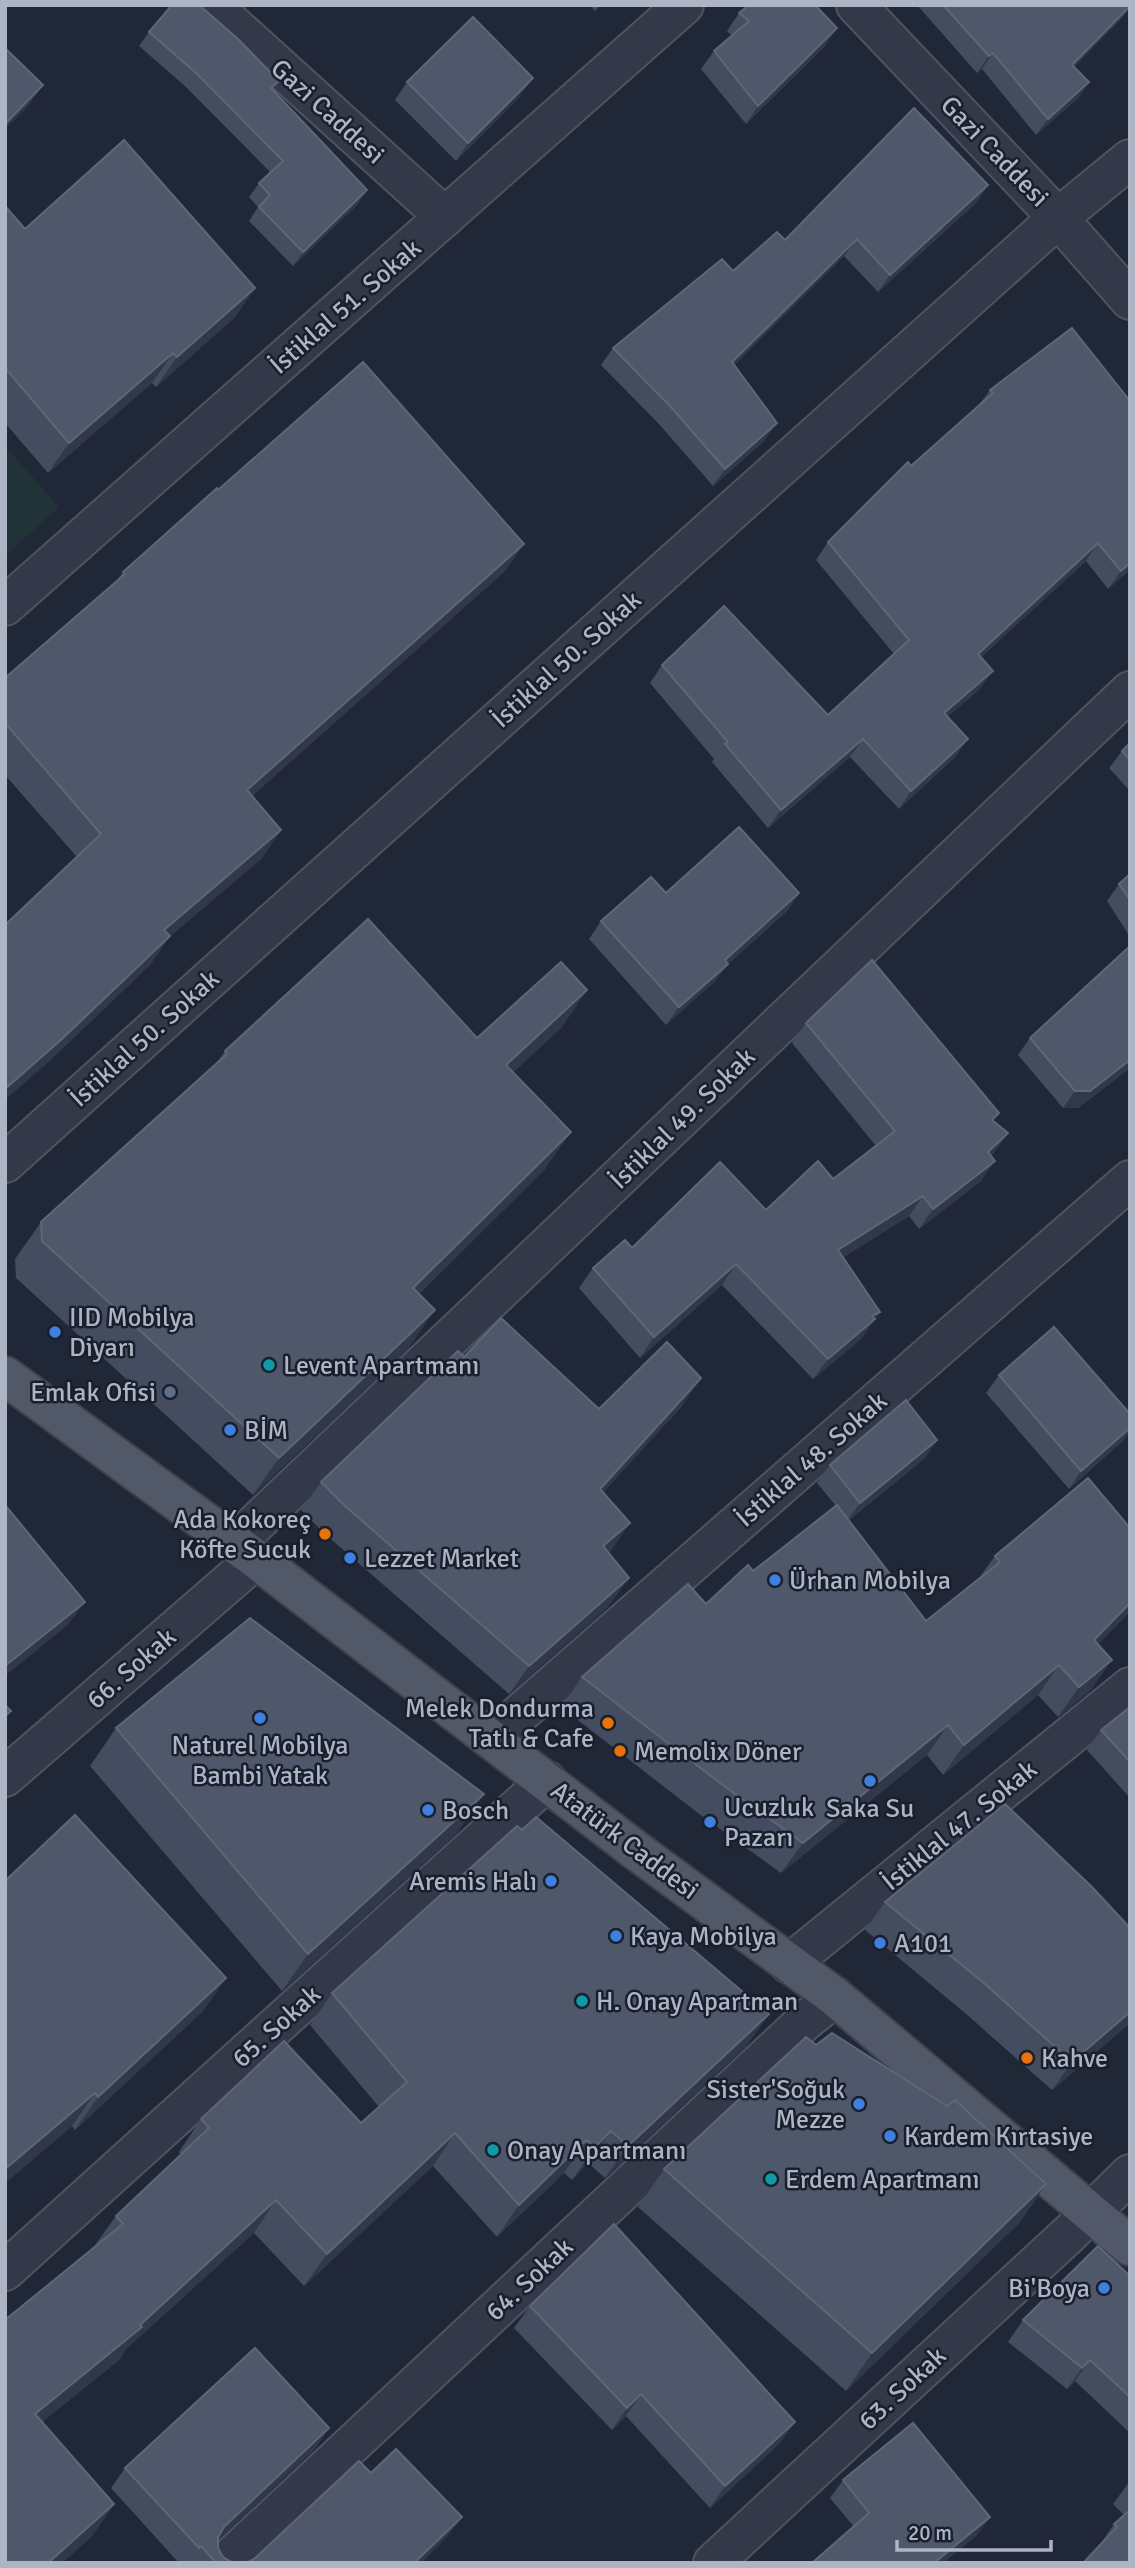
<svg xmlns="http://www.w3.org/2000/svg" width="1135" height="2568" font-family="Signika,sans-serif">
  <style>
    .green { fill: #223338 }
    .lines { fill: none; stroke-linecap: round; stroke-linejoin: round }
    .minor-casing { stroke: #4e5462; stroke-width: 42 }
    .tertiary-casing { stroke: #4e5462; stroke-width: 42 }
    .primary-casing { stroke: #3d4251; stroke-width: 42 }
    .minor { stroke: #333948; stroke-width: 38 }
    .tertiary { stroke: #333948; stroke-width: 38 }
    .primary { stroke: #515868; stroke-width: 38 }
    .wall { fill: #444c5f }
    .shaded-wall { fill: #31384a }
    .building { fill: #4f576a; stroke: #5e6678; stroke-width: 2 }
    .shop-dot { fill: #3f7fe0; stroke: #191f2c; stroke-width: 2.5 }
    .culture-dot { fill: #0f9aa8; stroke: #191f2c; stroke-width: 2.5 }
    .service-dot { fill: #5c6f8a; stroke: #191f2c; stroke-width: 2.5 }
    .food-dot { fill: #e8710a; stroke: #191f2c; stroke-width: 2.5 }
    .labels { text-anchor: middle; stroke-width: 5; stroke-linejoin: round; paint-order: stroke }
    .street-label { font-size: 26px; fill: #adb4c4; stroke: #191f2c }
    .poi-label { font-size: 26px; fill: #adb4c4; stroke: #191f2c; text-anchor: start }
  </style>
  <rect width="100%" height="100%" fill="#202737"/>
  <!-- green -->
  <path class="green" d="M5,446L59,507L5,556Z"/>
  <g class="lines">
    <!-- minor casing -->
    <g class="minor-casing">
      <path id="minor" d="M211,5L445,217
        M5,1163L1058,218L1130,159
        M234,1544L1130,691
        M492,1738L1130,1180
        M5,1777L256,1559
        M789,1964L1130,1687
        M5,2271L547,1781
        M225,2563L805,2021L835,1997
        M713,2563L1069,2234L1130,2174"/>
    </g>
    <!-- tertiary casing -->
    <g class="tertiary-casing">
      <path id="tertiary" d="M856,5L1058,218L1130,300
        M5,606L684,5"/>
    </g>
    <!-- primary casing -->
    <g class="primary-casing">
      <path id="primary" d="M5,1376L256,1559L634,1849L835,1997L1130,2246"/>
    </g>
    <!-- minor -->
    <use href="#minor" class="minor"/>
    <!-- tertiary -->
    <use href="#tertiary" class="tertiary"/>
    <!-- primary -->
    <use href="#primary" class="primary"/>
  </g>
  <!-- wall -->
  <path class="wall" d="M590,5H600L595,11Z
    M917,5H1130L1123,17L1074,67L1089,82L1078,98L1036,135L982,69L977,73Z
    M739,13L825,46L746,124L701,69L714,51L732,36L727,31Z
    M149,32L273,90L358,204L293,266L249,221L258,207L249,197L259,183L270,172L186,87L139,46Z
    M407,82L520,96L456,161L395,100Z
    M988,185L976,203L878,292L844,256L734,365L765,440L713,486L659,424L601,365L613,348L785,240Z
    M5,206L25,229L255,288L234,318L156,387L152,383L48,473L5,423Z
    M990,390L1130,401V570L1108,589L1086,561L981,657L980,689L947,717L968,739L955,757L899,809L850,757L768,828L712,762L714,759L650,683L662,665L828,715L894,654L816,560L828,542L978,406Z
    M218,490L524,544L504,572L252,796L281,830L261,859L169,937L150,965L43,1067L77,857L5,775V678L115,583L123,572Z
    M1130,743V791L1109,768L1122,751Z
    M1130,874V937L1107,901L1119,884Z
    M666,893H799L787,911L728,964L715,981L666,1025L589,939L601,921Z
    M1130,946V1068L1078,1108H1063L1018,1055L1030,1038Z
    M587,990L561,1028L513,1072L545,1169L419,1294L409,1348L253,1495L16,1278L15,1259L41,1222L215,1065L225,1051L477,1038Z
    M806,1023L993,1121L1008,1133L991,1156L981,1181L919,1229L909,1216L843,1257L880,1312L861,1339L813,1379L722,1285L640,1358L579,1288L593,1268L632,1248L766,1210L833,1179L876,1146L792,1043Z
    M464,1357L599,1409L682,1406L603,1492L611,1551L609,1552V1606L509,1694L325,1534L301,1510L321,1482Z
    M999,1375L1124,1440L1069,1489L986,1393Z
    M937,1440L925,1458L849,1520L926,1621L979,1578L995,1556L1098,1644L1091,1690L1058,1717L1038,1695L943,1775L927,1755L781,1873L698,1813L561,1707L582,1677L706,1604L753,1571L836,1506L817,1483L830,1465Z
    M1130,1707V1798L1087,1750L1101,1730Z
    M116,1728L458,1832L282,1991L90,1766Z
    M5,1881L226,1978L203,2011L75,2130L72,2126L5,2183Z
    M885,1902L1130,2023L1052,2090L965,2013L865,1930Z
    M332,1993L769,2014L746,2046L605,2178L588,2163L572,2180L564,2173L497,2237L433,2166L304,2286L254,2233L126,2349L119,2360L42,2422L114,2504L92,2536L62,2563L5,2320L93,2248L116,2216L181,2155L179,2152L201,2119L361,2123L379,2107L310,2025Z
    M816,2045L1046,2184L1020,2222L846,2391L638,2207L664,2169Z
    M1130,2276V2433L1075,2381L1067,2389L1008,2342L1023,2320Z
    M530,2306L795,2422L779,2444L710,2508L626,2416L612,2430L514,2328Z
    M315,2449L218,2539V2548L223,2557L233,2563H179L111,2488L125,2468Z
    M843,2480L990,2517L977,2535L943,2563H812L854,2527L830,2498Z
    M1130,2481V2563L1099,2546L1114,2524L1124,2515L1113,2504Z"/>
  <!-- shaded-wall -->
  <path class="shaded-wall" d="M1130,6V8L1123,17L1061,81L1072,65Z
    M837,28L825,46L746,124L758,106Z
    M993,53L982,69L977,73L989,56Z
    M533,78L520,96L456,161L468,143Z
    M1089,82L1078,98L1036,135L1048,119Z
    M43,85L29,105L5,129V124Z
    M988,185L976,203L878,292L890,275Z
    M367,190L358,204L293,266L303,252Z
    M857,239L844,256L720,379L732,362Z
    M255,288L234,318L156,387L177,357Z
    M173,353L152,383L48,473L69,443Z
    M777,423L765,440L713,486L725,469Z
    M1098,543L1086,561L965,672L978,654Z
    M524,544L504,572L227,818L247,790Z
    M1130,563V570L1108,589L1121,571Z
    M993,671L980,689L931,731L944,713Z
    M863,739L850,757L768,828L781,810Z
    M968,739L955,757L899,809L911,791Z
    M281,830L261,859L169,937L150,965L43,1067L5,1100V1089L164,930Z
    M799,893L787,911L712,978L725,960Z
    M728,964L715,981L666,1025L679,1007Z
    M587,990L561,1028L480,1103L506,1065Z
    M1130,1060V1068L1078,1108H1063L1075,1091Z
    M571,1132L545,1169L387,1325L413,1288Z
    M1008,1133L993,1153L974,1172L988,1152Z
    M995,1161L981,1181L919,1229L933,1209Z
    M923,1196L909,1216L824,1270L838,1250Z
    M736,1264L722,1285L640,1358L654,1337Z
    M435,1310L409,1348L253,1495L279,1458Z
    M880,1312L861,1339L813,1379L828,1359L872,1316Z
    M701,1378L682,1406L581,1517L600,1489Z
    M1130,1428V1432L1124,1440L1069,1489L1081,1471Z
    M937,1440L925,1458L847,1521L860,1503Z
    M630,1523L611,1551L584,1574L603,1546Z
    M629,1578L609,1606L509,1694L529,1666Z
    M85,1602L68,1625L5,1676V1666Z
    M1130,1603V1612L1073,1670L1094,1640Z
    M1112,1660L1091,1690L1058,1717L1079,1687Z
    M1059,1665L1038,1695L943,1775L964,1745Z
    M948,1725L927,1755L781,1873L803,1843Z
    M484,1794L458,1832L282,1991L308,1954Z
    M226,1978L203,2011L75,2130L98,2097Z
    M1130,2012V2023L1052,2090L1072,2062Z
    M769,2014L746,2046L605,2178L628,2146Z
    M95,2093L72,2126L5,2183V2169Z
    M611,2131L588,2163L572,2180L595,2147Z
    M455,2133L433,2166L304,2286L327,2254Z
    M586,2140L564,2173L497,2237L519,2205Z
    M1046,2184L1020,2222L846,2391L872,2353Z
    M276,2200L254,2233L126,2349L119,2360L12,2446L35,2414L140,2325Z
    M1090,2360L1075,2381L1067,2389L1082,2368Z
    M641,2394L626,2416L612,2430L627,2408Z
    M795,2422L779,2444L710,2508L725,2486Z
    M329,2428L315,2449L210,2548L224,2527Z
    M114,2504L92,2536L62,2563H48Z
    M462,2517L447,2537L421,2563H414Z
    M990,2517L977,2535L943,2563H934Z"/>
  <!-- building -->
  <path class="building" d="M172,5H199L238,39L279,81L271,88L367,190L303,252L259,207L270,195L259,183L283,161L196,73L149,32Z
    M749,5H815L837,28L758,106L714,51L749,21L739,13Z
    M943,5H1130V6L1072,65L1089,82L1048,119L993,53L989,56Z
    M473,17L533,78L468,143L407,82Z
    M5,48L43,85L5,124Z
    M914,108L988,185L890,275L857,239L732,362L777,423L725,469L671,407L613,348L722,259L733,271L777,232L785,240Z
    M124,140L255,288L177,357L173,353L69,443L5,368V206L25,229Z
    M1072,328L1130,401V563L1121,571L1098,543L978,654L993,671L944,713L968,739L911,791L863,739L781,810L725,744L728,742L662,665L724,606L828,715L909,640L828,542L908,462L911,466L993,393L990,390Z
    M363,362L524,544L247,790L281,830L164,930L170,936L63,1038L5,1089V925L101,834L5,723V678L125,574L123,572L217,488L218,490Z
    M1130,743V760L1122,751Z
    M739,827L799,893L725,960L728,964L679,1007L601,921L651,877L666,893Z
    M1130,874V900L1119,884Z
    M368,919L477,1038L561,962L587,990L506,1065L571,1132L413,1288L435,1310L279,1458L42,1241L41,1222L227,1054L225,1051Z
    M1130,946V1060L1090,1091H1075L1030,1038Z
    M872,960L999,1113L992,1120L1008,1133L988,1152L995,1161L933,1209L923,1196L838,1250L880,1312L872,1316L875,1319L828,1359L736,1264L654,1337L593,1268L625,1240L632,1248L720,1162L766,1210L818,1161L833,1179L895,1131L806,1023Z
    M501,1318L599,1409L667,1342L701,1378L600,1489L630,1523L603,1546L629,1578L529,1666L345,1506L321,1482L458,1351L464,1357Z
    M1054,1327L1130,1414V1428L1081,1471L999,1375Z
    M906,1400L937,1440L860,1503L830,1465Z
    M1088,1478L1130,1528V1603L1094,1640L1112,1660L1079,1687L1059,1665L964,1745L948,1725L803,1843L720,1783L582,1677L688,1584L706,1604L748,1565L753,1571L837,1505L926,1621L1000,1562L995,1556Z
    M5,1505L85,1602L5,1666Z
    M250,1618L484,1794L308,1954L116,1728Z
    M5,1705L11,1711L5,1716Z
    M1130,1707V1762L1101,1730Z
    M1005,1804L1092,1887L1130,1928V2012L1072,2062L985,1984L885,1902Z
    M75,1815L226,1978L98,2097L95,2093L5,2169V1881Z
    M536,1817L769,2014L628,2146L611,2131L595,2147L586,2140L519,2205L455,2133L327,2254L276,2200L140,2325L142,2327L35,2414L114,2504L48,2563H5V2320L123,2224L116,2216L209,2128L201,2119L284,2041L361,2123L407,2082L332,1993L517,1826L522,1830Z
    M832,2033L947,2106L955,2100L1046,2184L872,2353L664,2169L806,2037L816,2045Z
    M614,2224L795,2422L725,2486L641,2394L627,2408L530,2306Z
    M1098,2246L1130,2276V2397L1090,2360L1082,2368L1023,2320Z
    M255,2348L329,2428L224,2527L218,2537V2548L223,2557L233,2563H216L201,2546L199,2548L125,2468Z
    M913,2423L990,2517L934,2563H812L869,2513L843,2480Z
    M396,2449L462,2517L414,2563H246L254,2559L359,2461L371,2473Z
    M1130,2510V2563H1083L1117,2527L1114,2524Z"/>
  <!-- markers -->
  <g class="shop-dot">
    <circle cx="55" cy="1332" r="7"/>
    <circle cx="230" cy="1430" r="7"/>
    <circle cx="350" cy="1558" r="7"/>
    <circle cx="775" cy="1580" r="7"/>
    <circle cx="260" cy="1718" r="7"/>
    <circle cx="870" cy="1781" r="7"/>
    <circle cx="428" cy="1810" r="7"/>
    <circle cx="710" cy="1822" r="7"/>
    <circle cx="551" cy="1881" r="7"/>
    <circle cx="616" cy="1936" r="7"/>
    <circle cx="880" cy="1943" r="7"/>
    <circle cx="859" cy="2104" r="7"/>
    <circle cx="890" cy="2136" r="7"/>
    <circle cx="1104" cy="2288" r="7"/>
  </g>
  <g class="culture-dot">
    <circle cx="269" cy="1365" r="7"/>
    <circle cx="582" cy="2001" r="7"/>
    <circle cx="493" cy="2150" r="7"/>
    <circle cx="771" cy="2179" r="7"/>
  </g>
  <circle class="service-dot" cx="170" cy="1392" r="7"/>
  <g class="food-dot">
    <circle cx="325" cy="1534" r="7"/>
    <circle cx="608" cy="1723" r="7"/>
    <circle cx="620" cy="1751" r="7"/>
    <circle cx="1027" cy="2058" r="7"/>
  </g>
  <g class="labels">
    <!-- street labels -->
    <g class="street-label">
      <text transform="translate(328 111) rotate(42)" y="9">Gazi Caddesi</text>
      <text transform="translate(995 151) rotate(46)" y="9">Gazi Caddesi</text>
      <text transform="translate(345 306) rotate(-41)" y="9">İstiklal 51. Sokak</text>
      <text transform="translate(566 659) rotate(-42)" y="9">İstiklal 50. Sokak</text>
      <text transform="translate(144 1038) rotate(-42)" y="9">İstiklal 50. Sokak</text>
      <text transform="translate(682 1118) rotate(-44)" y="9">İstiklal 49. Sokak</text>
      <text transform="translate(811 1459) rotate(-41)" y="9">İstiklal 48. Sokak</text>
      <text transform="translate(131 1668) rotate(-41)" y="9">66. Sokak</text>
      <text transform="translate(959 1825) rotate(-39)" y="9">İstiklal 47. Sokak</text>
      <text transform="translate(625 1840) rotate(37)" y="9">Atatürk Caddesi</text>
      <text transform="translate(276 2026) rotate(-42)" y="9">65. Sokak</text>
      <text transform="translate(529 2279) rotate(-43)" y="9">64. Sokak</text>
      <text transform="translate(902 2388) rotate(-43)" y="9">63. Sokak</text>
    </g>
    <!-- poi labels -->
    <g class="poi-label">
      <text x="69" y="1326">IID Mobilya<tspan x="69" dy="30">Diyarı</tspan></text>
      <text x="283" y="1374">Levent Apartmanı</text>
      <text x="156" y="1401" text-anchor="end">Emlak Ofisi</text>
      <text x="244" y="1439">BİM</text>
      <text x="311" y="1528" text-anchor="end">Ada Kokoreç<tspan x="311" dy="30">Köfte Sucuk</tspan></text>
      <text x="364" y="1567">Lezzet Market</text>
      <text x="789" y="1589">Ürhan Mobilya</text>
      <text x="594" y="1717" text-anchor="end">Melek Dondurma<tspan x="594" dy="30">Tatlı &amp; Cafe</tspan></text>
      <text x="260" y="1754" text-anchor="middle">Naturel Mobilya<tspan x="260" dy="30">Bambi Yatak</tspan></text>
      <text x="634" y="1760">Memolix Döner</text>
      <text x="724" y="1816">Ucuzluk<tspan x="724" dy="30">Pazarı</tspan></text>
      <text x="870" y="1817" text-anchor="middle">Saka Su</text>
      <text x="442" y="1819">Bosch</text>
      <text x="537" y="1890" text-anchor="end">Aremis Halı</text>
      <text x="630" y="1945">Kaya Mobilya</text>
      <text x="894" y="1952">A101</text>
      <text x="596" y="2010">H. Onay Apartman</text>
      <text x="1041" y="2067">Kahve</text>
      <text x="845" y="2098" text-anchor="end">Sister'Soğuk<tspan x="845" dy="30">Mezze</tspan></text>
      <text x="904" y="2145">Kardem Kırtasiye</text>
      <text x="507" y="2159">Onay Apartmanı</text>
      <text x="785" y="2188">Erdem Apartmanı</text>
      <text x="1090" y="2297" text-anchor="end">Bi'Boya</text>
    </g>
  </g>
  <!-- border -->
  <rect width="1135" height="2568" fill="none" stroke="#adb4c4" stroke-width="14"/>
  <!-- scale -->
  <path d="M897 2540v10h154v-10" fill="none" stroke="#adb4c4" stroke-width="3.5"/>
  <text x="908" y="2540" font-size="21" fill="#adb4c4" stroke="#191f2c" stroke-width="5" paint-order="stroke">20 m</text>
</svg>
